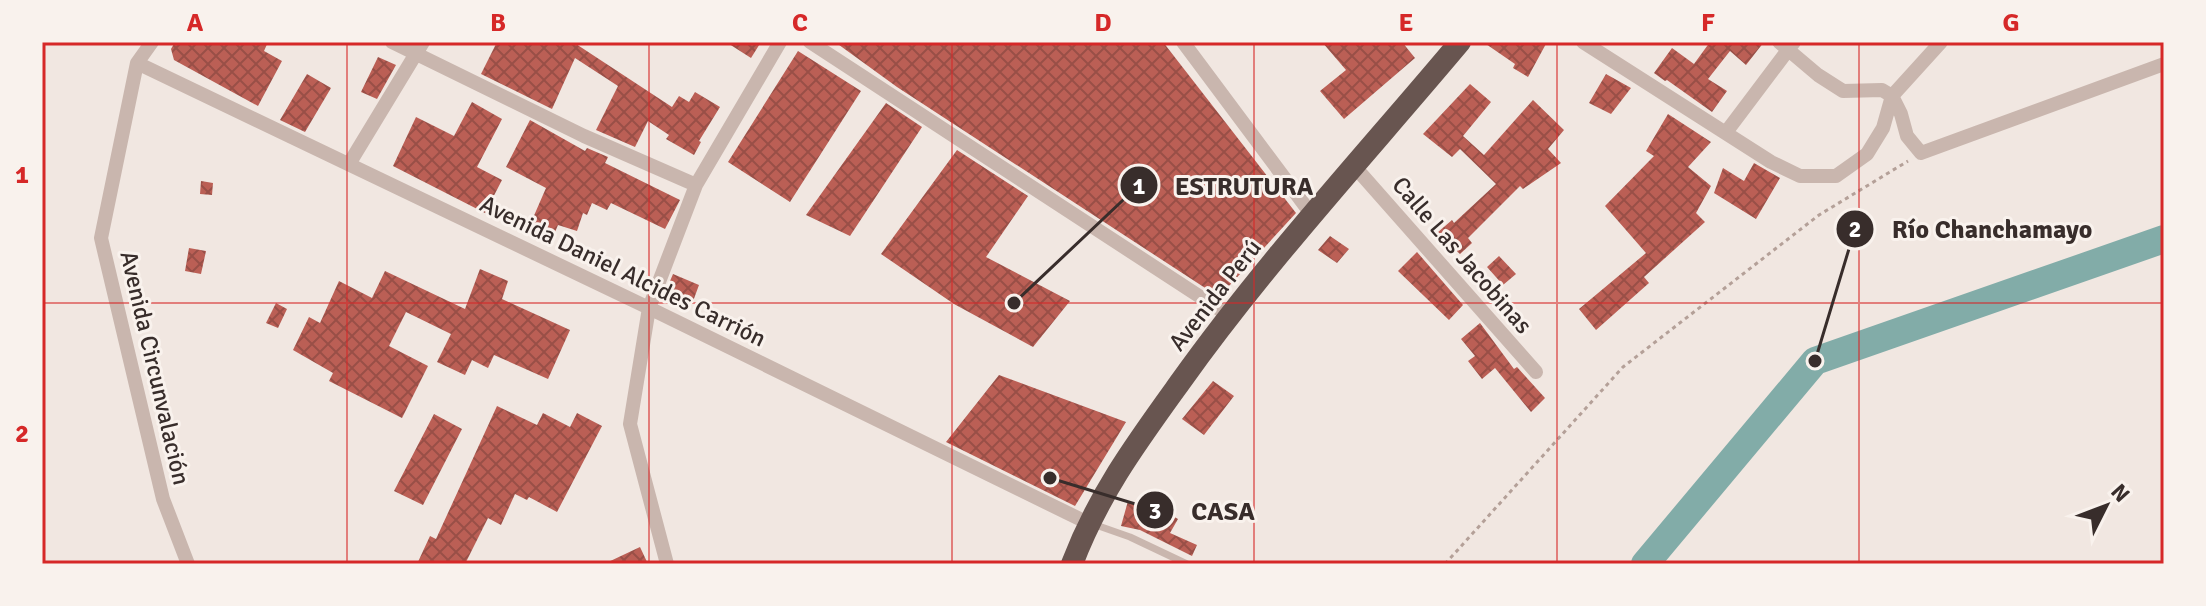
<svg xmlns="http://www.w3.org/2000/svg" width="2206" height="606" font-family="Signika,sans-serif">
  <style>
    .lines { fill: none; stroke-linecap: round; stroke-linejoin: round }
    .river { stroke: #82aca8; stroke-width: 28 }
    .building { fill: url(#building-cross-hatch) }
    .path { stroke: #b4a098; stroke-width: 3; stroke-dasharray: 4 4; stroke-linecap: butt }
    .service { stroke: #c9b6ae; stroke-width: 7 }
    .minor { stroke: #c9b6ae; stroke-width: 14 }
    .trunk { stroke: #685550; stroke-width: 22 }
    .grid { fill: none; stroke: #d62828; stroke-width: 2; stroke-opacity: 0.55 }
    .labels { text-anchor: middle; stroke-width: 6; stroke-linejoin: round; paint-order: stroke }
    .street-label { font-size: 24px; fill: #382d2b; stroke: #f9f2ed }
    .leader { fill: none; stroke: #382d2b; stroke-width: 3 }
    .callout-dot { fill: #382d2b; stroke: #f9f2ed; stroke-width: 3 }
    .mark-label { font-size: 24px; text-anchor: middle; font-weight: bold; fill: #fff }
    .callout-label { font-size: 26px; text-anchor: middle; font-weight: bold; fill: #382d2b; stroke: #f9f2ed; stroke-width: 6; stroke-linejoin: round; paint-order: stroke }
    .neatline { fill: none; stroke: #d62828; stroke-width: 3 }
    .grid-label { font-size: 26px; text-anchor: middle; font-weight: bold; fill: #d62828 }
  </style>
  <defs>
    <pattern id="building-cross-hatch" width="8" height="8" patternUnits="userSpaceOnUse" patternTransform="scale(2)"><rect width="8" height="8" fill="#bb5f55"/><path d="M0 0l8 8M0 8l8-8" fill="none" stroke="#994f47"/></pattern>
  </defs>
  <rect width="100%" height="100%" fill="#f1e7e1"/>
  <g class="lines">
    <!-- river -->
    <path class="river" d="M1645,564L1815,361L2164,239"/>
  </g>
  <!-- building -->
  <path class="building" d="M175,42H268L264,51L282,61L258,106L174,60L171,49Z
    M497,42H573L672,107L679,96L689,102L695,92L720,107L699,141L701,142L694,155L666,139L669,135L648,121L635,147L596,130L618,86L575,58L552,109L481,74Z
    M726,42H761L751,58Z
    M835,42H1163L1296,213L1219,297L897,87Z
    M1322,42H1402L1415,58L1344,119L1320,91L1346,70Z
    M1483,42H1547L1528,77L1513,68L1515,64Z
    M1710,42H1764L1746,65L1730,51L1708,79L1727,91L1712,112L1667,80L1665,81L1654,73L1672,48L1694,64Z
    M798,51L861,91L790,202L728,162Z
    M378,57L396,65L377,99L361,92Z
    M307,74L331,88L305,132L280,120Z
    M1606,74L1631,88L1611,114L1589,103Z
    M1470,84L1491,102L1463,136L1484,155L1533,100L1564,130L1548,149L1561,163L1523,189L1520,186L1468,238L1472,243L1460,254L1437,233L1452,220L1454,223L1496,184L1460,149L1452,157L1423,134Z
    M472,102L502,119L477,167L502,180L485,213L393,166L416,117L454,136Z
    M886,103L922,127L850,236L806,215Z
    M1668,114L1711,142L1688,167L1711,186L1696,213L1705,222L1644,277L1649,283L1596,330L1579,309L1646,253L1605,206L1654,156L1646,151Z
    M530,120L585,151L587,148L608,157L605,163L680,200L665,229L611,203L607,210L592,203L587,215L583,213L577,231L558,225L550,244L526,234L546,188L506,167Z
    M957,150L1028,196L986,257L1070,301L1033,347L954,304L881,254Z
    M1754,163L1780,178L1756,219L1714,193L1723,168L1744,181Z
    M201,181L213,183L212,195L200,194Z
    M1330,236L1349,249L1337,263L1318,250Z
    M189,248L206,251L201,274L185,271Z
    M1417,252L1463,305L1449,320L1398,271Z
    M1499,256L1516,274L1503,285L1487,267Z
    M480,269L508,281L502,299L570,330L548,379L494,355L488,368L472,360L465,375L437,362L451,334L406,312L389,346L428,366L402,418L329,381L333,373L293,350L309,317L320,323L339,281L372,298L385,271L465,309Z
    M673,274L699,285L692,304L665,293Z
    M276,303L287,309L278,328L266,323Z
    M1480,323L1514,369L1517,367L1545,398L1531,412L1495,368L1482,379L1468,361L1475,356L1461,339Z
    M999,375L1126,422L1075,506L946,442Z
    M1213,381L1234,396L1204,435L1182,419Z
    M497,406L537,425L543,413L570,427L577,413L602,426L557,512L529,497L527,500L515,494L501,525L488,518L465,564H417L430,536L436,539Z
    M434,414L462,429L423,505L394,491Z
    M1128,501L1157,510L1159,508L1178,519L1170,533L1197,545L1192,556L1140,530L1121,526Z
    M640,547L648,564H604Z"/>
  <g class="lines">
    <!-- path -->
    <path class="path" d="M1445,564L1623,367L1819,215L1908,161"/>
    <!-- service -->
    <path class="service" d="M1093,524L1130,537L1187,564"/>
    <!-- minor -->
    <path class="minor" d="M152,42L137,63L101,238L163,499L188,564
      M392,42L584,136L696,185
      M810,42L1228,315
      M1183,42L1312,215
      M1583,42L1771,162L1800,176H1836L1867,154L1883,128L1892,96L1941,42
      M1779,42L1818,75L1843,91L1882,90L1892,96L1901,114L1907,136L1921,153L2164,64
      M137,63L649,308L1088,523
      M1727,131L1794,42
      M349,164L423,42
      M1355,167L1536,372
      M667,564L630,424L649,308L696,185L780,42"/>
    <!-- trunk -->
    <path class="trunk" d="M1072,564C1099,493 1137,442 1181,381C1266,262 1366,154 1460,42"/>
  </g>
  <!-- grid -->
  <path class="grid" d="M347,42V564M649,42V564M952,42V564M1254,42V564M1557,42V564M1859,42V564M42,303H2164"/>
  <g class="labels">
    <!-- street labels -->
    <g class="street-label">
      <text transform="translate(1462 255) rotate(49)" y="8">Calle Las Jacobinas</text>
      <text transform="translate(623 271) rotate(26)" y="8">Avenida Daniel Alcides Carrión</text>
      <text transform="translate(1215 295) rotate(-52)" y="8">Avenida Perú</text>
      <text transform="translate(155 368) rotate(77)" y="8">Avenida Circunvalación</text>
    </g>
  </g>
  <!-- callouts -->
  <path class="leader" d="M1014 303L1139 185M1815 361L1855 229M1050 478L1155 510"/>
  <g class="callout-dot">
    <circle cx="1014" cy="303" r="8"/>
    <circle cx="1815" cy="361" r="8"/>
    <circle cx="1050" cy="478" r="8"/>
    <circle cx="1139" cy="185" r="20"/>
    <circle cx="1855" cy="229" r="20"/>
    <circle cx="1155" cy="510" r="20"/>
  </g>
  <g class="mark-label">
    <text x="1139" y="194">1</text>
    <text x="1855" y="237">2</text>
    <text x="1155" y="519">3</text>
  </g>
  <g class="callout-label">
    <text x="1244" y="195">ESTRUTURA</text>
    <text x="1992" y="238">Río Chanchamayo</text>
    <text x="1223" y="520">CASA</text>
  </g>
  <!-- border -->
  <rect width="2206" height="606" fill="none" stroke="#f9f2ed" stroke-width="88"/>
  <!-- north arrow -->
  <g transform="translate(2106 506) rotate(48)" stroke="#f9f2ed" stroke-width="6" paint-order="stroke">
  <path d="M0-6L14 30L0 20L-14 30Z" fill="#382d2b"/>
  <text y="-12" font-size="22" font-weight="bold" text-anchor="middle" fill="#382d2b">N</text>
  </g>
  <rect x="44" y="44" width="2118" height="518" class="neatline"/>
  <g class="grid-label">
    <text x="195" y="31">A</text>
    <text x="498" y="31">B</text>
    <text x="800" y="31">C</text>
    <text x="1103" y="31">D</text>
    <text x="1406" y="31">E</text>
    <text x="1708" y="31">F</text>
    <text x="2011" y="31">G</text>
    <text x="22" y="183">1</text>
    <text x="22" y="442">2</text>
  </g>
</svg>
